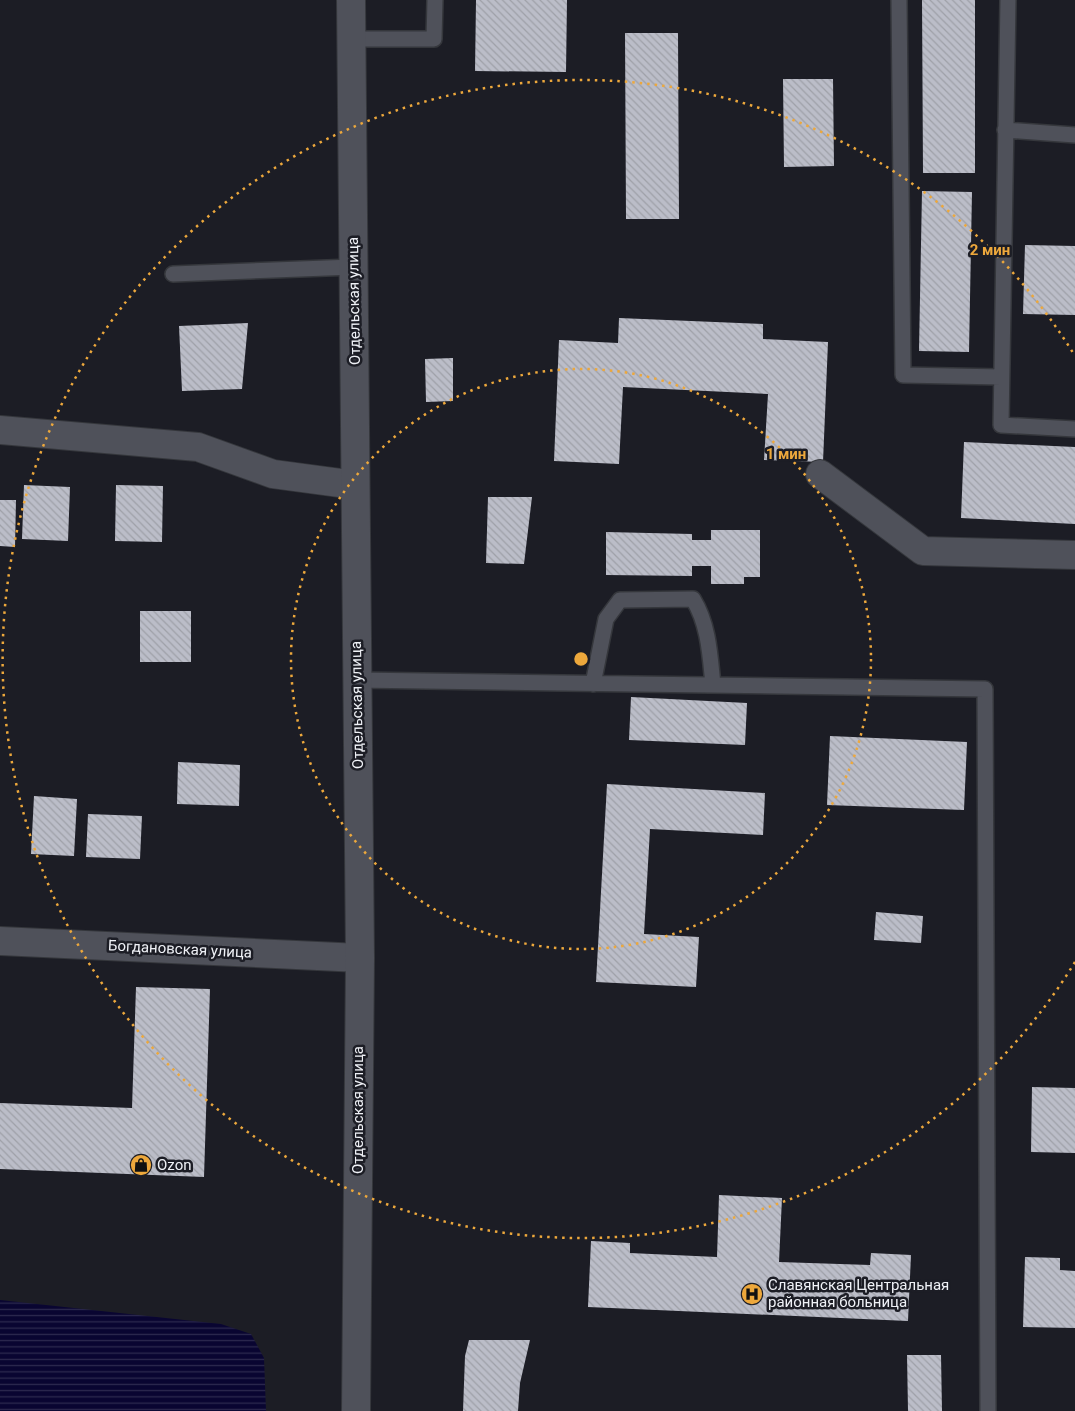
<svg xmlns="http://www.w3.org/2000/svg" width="1075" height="1411" font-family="Roboto,sans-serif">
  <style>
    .water { fill: url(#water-rules) }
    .building { fill: url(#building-back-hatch) }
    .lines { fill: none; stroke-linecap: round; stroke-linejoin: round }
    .service-casing { stroke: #35373c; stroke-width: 18 }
    .minor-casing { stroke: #35373c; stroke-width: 30 }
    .tertiary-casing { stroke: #35373c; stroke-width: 30 }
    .service { stroke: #4f515a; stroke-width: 15 }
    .minor { stroke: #4f515a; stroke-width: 28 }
    .tertiary { stroke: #4f515a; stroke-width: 28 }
    .ring { fill: none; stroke: #eda83c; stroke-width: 2.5; stroke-dasharray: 2.5 5 }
    .labels { text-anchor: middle; stroke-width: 5; stroke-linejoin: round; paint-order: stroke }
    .street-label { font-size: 15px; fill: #eff1f6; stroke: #1c1d25 }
    .poi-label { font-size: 15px; fill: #eff1f6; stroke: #1c1d25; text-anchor: start }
    .centre { fill: #eda83c; stroke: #1c1d25; stroke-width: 2.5 }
    .ring-label { font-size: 15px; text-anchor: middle; font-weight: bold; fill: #eda83c; stroke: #1c1d25; stroke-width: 5; stroke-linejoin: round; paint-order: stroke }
  </style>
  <defs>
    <pattern id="water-rules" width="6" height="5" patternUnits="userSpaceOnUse" patternTransform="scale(1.25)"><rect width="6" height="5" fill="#090531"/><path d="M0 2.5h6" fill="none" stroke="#2d2a4f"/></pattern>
    <pattern id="building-back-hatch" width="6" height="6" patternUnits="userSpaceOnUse" patternTransform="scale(1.25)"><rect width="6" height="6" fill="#bbbdc8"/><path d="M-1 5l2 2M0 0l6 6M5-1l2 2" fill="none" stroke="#9ea0a8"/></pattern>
  </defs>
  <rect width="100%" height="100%" fill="#1c1d25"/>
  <!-- water -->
  <path class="water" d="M0,1300L221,1324L251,1334L264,1358L266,1411H0Z"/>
  <!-- building -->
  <path class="building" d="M476,0H567L566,72L475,71Z
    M922,0H975V173H923Z
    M625,33H678L679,219H626Z
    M783,79H833L834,166L784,167Z
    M922,191L972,192L969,352L919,351Z
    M1025,245L1075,246V315L1023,314Z
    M619,318L763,324V339L828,342L823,462L764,460L768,394L623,387L619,464L554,461L559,340L618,343Z
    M248,323L242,389L182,391L179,326Z
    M453,358V401L426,402L425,359Z
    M964,442L1075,447V524L961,518Z
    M24,485L70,487L68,541L22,539Z
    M116,485L163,486L162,542L115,541Z
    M488,497H532L524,564L486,563Z
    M0,500H16L15,547L0,546Z
    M711,530H760V577H744V584H711V566H692V576L606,575V532L692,534V540H711Z
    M140,611H191V662H140Z
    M631,697L747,703L745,745L629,740Z
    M830,736L967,742L964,810L827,805Z
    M178,762L240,765L239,806L177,804Z
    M607,784L765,793L763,835L650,829L644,934L699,937L696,987L596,982Z
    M34,796L77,799L74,856L31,854Z
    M88,814L142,816L140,859L86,857Z
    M876,912L923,916L921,943L874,940Z
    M136,987L210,989L204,1177L0,1169V1103L132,1108Z
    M1032,1087L1075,1088V1153L1031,1152Z
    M719,1195L782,1198L779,1262L870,1265L871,1253L911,1255L908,1321L588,1307L591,1241L630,1243V1253L717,1257Z
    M1025,1257L1060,1258V1270L1075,1271V1328L1023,1327Z
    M469,1340H530L520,1383L518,1411H463L465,1356Z
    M907,1355H941L942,1411H908Z"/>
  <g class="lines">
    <!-- service casing -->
    <g class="service-casing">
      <path id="service" d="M899,0L903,375L1001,377
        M1008,0L1001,425L1075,429
        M351,39H434L435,0
        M1005,130L1075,135
        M173,274L353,267
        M357,680L985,689L988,1411
        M593,684L606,619L620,600L693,599C709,625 710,656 713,685"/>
    </g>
    <!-- minor casing -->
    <g class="minor-casing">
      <path id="minor" d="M0,430L198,447L273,474L355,485
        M820,474L923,551L1075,555
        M0,941L360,958"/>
    </g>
    <!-- tertiary casing -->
    <g class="tertiary-casing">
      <path id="tertiary" d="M351,0L360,958L356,1411"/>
    </g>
    <!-- service -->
    <use href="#service" class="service"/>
    <!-- minor -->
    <use href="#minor" class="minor"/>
    <!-- tertiary -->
    <use href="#tertiary" class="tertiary"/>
  </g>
  <!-- distance rings -->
  <g class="ring">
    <circle cx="581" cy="659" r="290"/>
    <path d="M1075 962A579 579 0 1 1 1075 356"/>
  </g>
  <!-- icons -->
  <defs>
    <g id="shop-disc" transform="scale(1.125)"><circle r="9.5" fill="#eda83c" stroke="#1c1d25"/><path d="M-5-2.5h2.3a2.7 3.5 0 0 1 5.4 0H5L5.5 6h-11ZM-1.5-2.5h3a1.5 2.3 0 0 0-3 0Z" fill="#111"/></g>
    <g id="hospital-disc" transform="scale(1.125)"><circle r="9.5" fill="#eda83c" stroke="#1c1d25"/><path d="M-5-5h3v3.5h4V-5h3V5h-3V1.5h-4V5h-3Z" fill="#111"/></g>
  </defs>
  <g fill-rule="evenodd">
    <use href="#shop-disc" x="141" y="1165"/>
    <use href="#hospital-disc" x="752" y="1294"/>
  </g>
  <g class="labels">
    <!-- street labels -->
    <g class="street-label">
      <text transform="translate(354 301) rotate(-91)" y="5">Отдельская улица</text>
      <text transform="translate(357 705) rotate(-91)" y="5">Отдельская улица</text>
      <text transform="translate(180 949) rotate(3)" y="5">Богдановская улица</text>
      <text transform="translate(358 1110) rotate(-90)" y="5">Отдельская улица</text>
    </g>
    <!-- poi labels -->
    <g class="poi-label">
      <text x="157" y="1170">Ozon</text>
      <text x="768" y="1290">Славянская Центральная<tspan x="768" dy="17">районная больница</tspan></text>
    </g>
  </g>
  <circle cx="581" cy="659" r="8" class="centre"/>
  <g class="ring-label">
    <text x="990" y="255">2 мин</text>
    <text x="786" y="459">1 мин</text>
  </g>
</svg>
